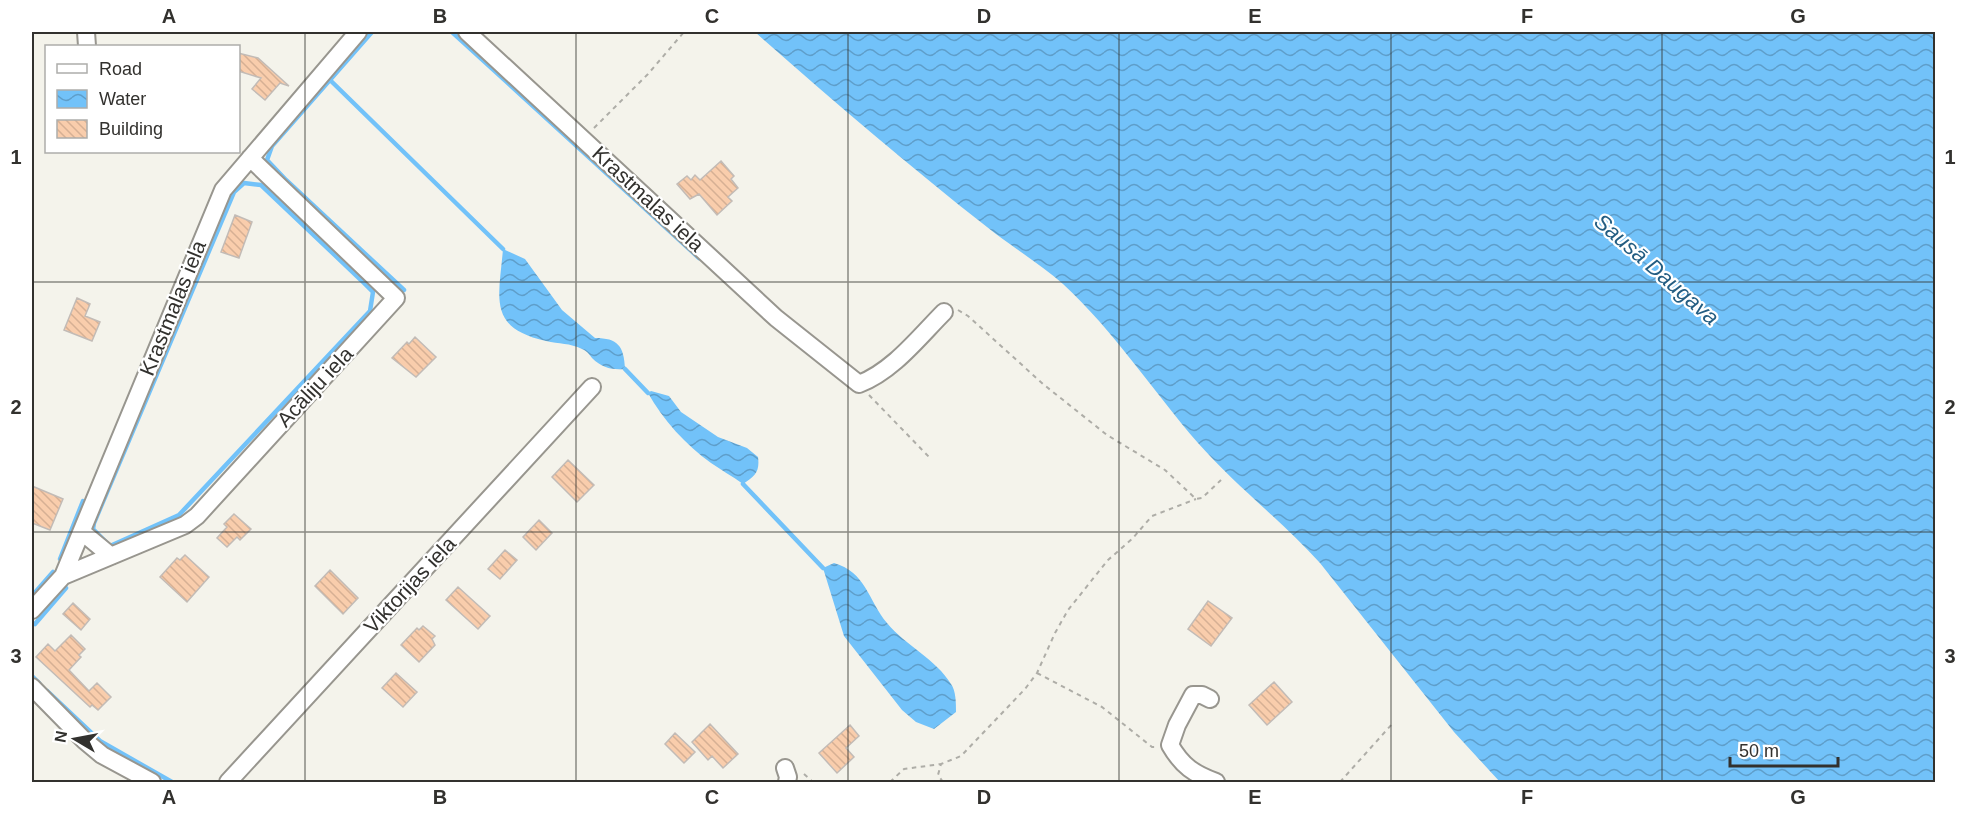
<svg xmlns="http://www.w3.org/2000/svg" width="1967" height="814" font-family="Arial,sans-serif">
  <style>
    .water { fill: url(#water-waves) }
    .lines { fill: none; stroke-linecap: round; stroke-linejoin: round }
    .stream { stroke: #72c2f9; stroke-width: 4.5 }
    .building { fill: url(#building-back-hatch); stroke: #c2bbb6; stroke-width: 1.5 }
    .minor-casing { stroke: #98968f; stroke-width: 20 }
    .path { stroke: #aeada7; stroke-width: 2; stroke-dasharray: 4.5 4.5; stroke-linecap: butt }
    .minor { stroke: #fff; stroke-width: 16 }
    .grid { fill: none; stroke: #32312e; stroke-width: 1.5; stroke-opacity: 0.55 }
    .labels { text-anchor: middle; stroke-width: 4.5; stroke-linejoin: round; paint-order: stroke }
    .street-label { font-size: 21px; fill: #32312e; stroke: #fff }
    .water-label { font-size: 22px; font-style: italic; fill: #235d82; stroke: #fff }
    .neatline { fill: none; stroke: #32312e; stroke-width: 2 }
    .grid-label { font-size: 20px; text-anchor: middle; font-weight: bold; fill: #32312e }
  </style>
  <defs>
    <pattern id="water-waves" width="16" height="10" patternUnits="userSpaceOnUse" patternTransform="scale(1.5)"><rect width="16" height="10" fill="#72c2f9"/><path d="M0 5q4-4 8 0t8 0" fill="none" stroke="#5e9eca"/></pattern>
    <pattern id="building-back-hatch" width="6" height="6" patternUnits="userSpaceOnUse" patternTransform="scale(1.5)"><rect width="6" height="6" fill="#f9cdac"/><path d="M-1 5l2 2M0 0l6 6M5-1l2 2" fill="none" stroke="#d6b094"/></pattern>
  </defs>
  <rect width="100%" height="100%" fill="#f4f3eb"/>
  <!-- water -->
  <path class="water" d="M755,32H1935V782H1500L1454,732L1320,563C1282,521 1236,486 1198,443C1153,391 1114,331 1063,284C1039,263 1012,247 987,227C908,165 831,99 755,32Z
    M503,249L525,259L562,310L595,338C618,338 624,346 625,369C612,370 602,368 592,358C589,354 587,351 582,349C570,343 559,344 546,341C487,328 499,298 503,249Z
    M651,391L669,396L681,412L718,437L747,448L758,457C760,472 755,476 743,484C732,476 721,470 711,463C686,445 663,420 648,393Z
    M834,563C866,572 868,600 887,623C906,646 936,659 951,684C956,691 956,703 956,712L934,729L916,722L902,710L844,636L823,568Z"/>
  <g class="lines">
    <!-- stream -->
    <path class="stream" d="M372,32L272,146L267,160L286,180L404,290
      M452,32L699,258
      M330,80L503,249
      M244,183L261,185L361,280L373,292L370,311L179,515L110,546L93,529L94,523L234,192Z
      M625,369L648,393
      M743,484L823,568
      M60,559L83,501
      M32,596L53,572
      M35,624L66,588
      M32,676L39,683
      M47,691L100,741L172,782"/>
  </g>
  <!-- building -->
  <path class="building" d="M238,53L258,58L289,86L280,83L265,100L252,89L261,78L238,71Z
    M721,161L734,176L731,179L738,188L728,197L732,201L717,215L699,194L690,199L677,184L687,176L691,180L695,175L700,180Z
    M235,215L252,222L239,258L221,252Z
    M77,298L90,304L85,316L100,322L92,341L64,330Z
    M415,337L436,357L416,377L392,358L407,342L409,344Z
    M568,460L594,485L577,502L552,477Z
    M32,486L63,499L50,530L32,523Z
    M234,514L251,529L240,540L237,537L227,547L217,538L227,527L224,524Z
    M539,520L552,533L536,550L523,537Z
    M505,550L517,560L500,579L488,569Z
    M185,555L209,577L187,602L160,577L177,558L180,560Z
    M330,570L358,598L343,614L315,586Z
    M458,587L490,616L478,629L446,600Z
    M1208,601L1232,618L1211,646L1188,629Z
    M73,603L90,619L81,630L63,614Z
    M423,626L435,636L432,639L435,645L419,662L401,645L417,628L419,630Z
    M71,635L85,649L79,655L81,657L69,670L89,691L97,683L111,697L98,710L92,705L90,707L36,657L48,644L55,651Z
    M396,673L417,692L403,707L382,688Z
    M1274,682L1292,702L1267,725L1249,705Z
    M710,724L738,754L723,768L712,756L708,760L692,742Z
    M850,725L859,736L846,748L854,757L837,773L819,753Z
    M675,733L695,752L684,763L665,744Z"/>
  <g class="lines">
    <!-- minor casing -->
    <g class="minor-casing">
      <path id="minor" d="M86,32L87,46
        M467,32L776,318L859,384C893,371 919,337 944,312
        M82,532L111,556
        M63,576L185,525L197,516L396,298L250,158
        M32,610L63,576L223,190L358,32
        M32,687L84,740L102,755L152,782
        M1210,699L1202,695H1193L1177,725L1170,745C1182,766 1194,774 1216,782
        M785,768L788,777L787,782
        M228,782L592,387"/>
    </g>
    <!-- path -->
    <path class="path" d="M594,128L648,74L684,32
      M958,310L968,316L1043,384L1107,435L1165,470L1196,499L1202,498L1221,480
      M869,395L930,458
      M1037,673L1102,707L1152,747H1155
      M804,774L813,782
      M890,782L904,769L941,764
      M943,782L938,775L941,764L961,756L1025,689L1037,673L1055,633L1068,610L1108,560L1132,539L1152,516L1196,499
      M1340,782L1393,723"/>
    <!-- minor -->
    <use href="#minor" class="minor"/>
  </g>
  <!-- grid -->
  <path class="grid" d="M305,32V782M576,32V782M848,32V782M1119,32V782M1391,32V782M1662,32V782M32,282H1936M32,532H1936"/>
  <g class="labels">
    <!-- street labels -->
    <g class="street-label">
      <text transform="translate(648 199) rotate(43)" y="7">Krastmalas iela</text>
      <text transform="translate(173 308) rotate(-68)" y="7">Krastmalas iela</text>
      <text transform="translate(315 387) rotate(-47)" y="7">Acāliju iela</text>
      <text transform="translate(410 585) rotate(-47)" y="7">Viktorijas iela</text>
    </g>
    <!-- water labels -->
    <g class="water-label">
      <text transform="translate(1657 269) rotate(41)" y="8">Sausā Daugava</text>
    </g>
  </g>
  <!-- border -->
  <rect width="1967" height="814" fill="none" stroke="#ffffff" stroke-width="66"/>
  <!-- legend -->
  <rect x="45" y="45" width="195" height="108" fill="#ffffff" stroke="#adadab" stroke-width="1.5"/>
  <rect x="57" y="64" width="30" height="9" fill="#ffffff" stroke="#adadab" stroke-width="1.5"/>
  <text x="99" y="75" font-size="18" fill="#32312e">Road</text>
  <rect x="57" y="90" width="30" height="18" fill="url(#water-waves)" stroke="#adadab" stroke-width="1.5"/>
  <text x="99" y="105" font-size="18" fill="#32312e">Water</text>
  <rect x="57" y="120" width="30" height="18" fill="url(#building-back-hatch)" stroke="#adadab" stroke-width="1.5"/>
  <text x="99" y="135" font-size="18" fill="#32312e">Building</text>
  <!-- north arrow -->
  <g transform="translate(75 739) rotate(280)" stroke="#ffffff" stroke-width="4.5" paint-order="stroke">
  <path d="M0-4.5L10 22L0 15L-10 22Z" fill="#32312e"/>
  <text y="-9" font-size="16" font-weight="bold" text-anchor="middle" fill="#32312e">N</text>
  </g>
  <!-- scale -->
  <path d="M1730 757v9h108v-9" fill="none" stroke="#32312e" stroke-width="3"/>
  <text x="1739" y="757" font-size="18" fill="#32312e" stroke="#ffffff" stroke-width="4.5" paint-order="stroke">50 m</text>
  <rect x="33" y="33" width="1901" height="748" class="neatline"/>
  <g class="grid-label">
    <text x="169" y="23">A</text>
    <text x="440" y="23">B</text>
    <text x="712" y="23">C</text>
    <text x="984" y="23">D</text>
    <text x="1255" y="23">E</text>
    <text x="1527" y="23">F</text>
    <text x="1798" y="23">G</text>
    <text x="16" y="164">1</text>
    <text x="1950" y="164">1</text>
    <text x="16" y="414">2</text>
    <text x="1950" y="414">2</text>
    <text x="16" y="663">3</text>
    <text x="1950" y="663">3</text>
    <text x="169" y="804">A</text>
    <text x="440" y="804">B</text>
    <text x="712" y="804">C</text>
    <text x="984" y="804">D</text>
    <text x="1255" y="804">E</text>
    <text x="1527" y="804">F</text>
    <text x="1798" y="804">G</text>
  </g>
</svg>
